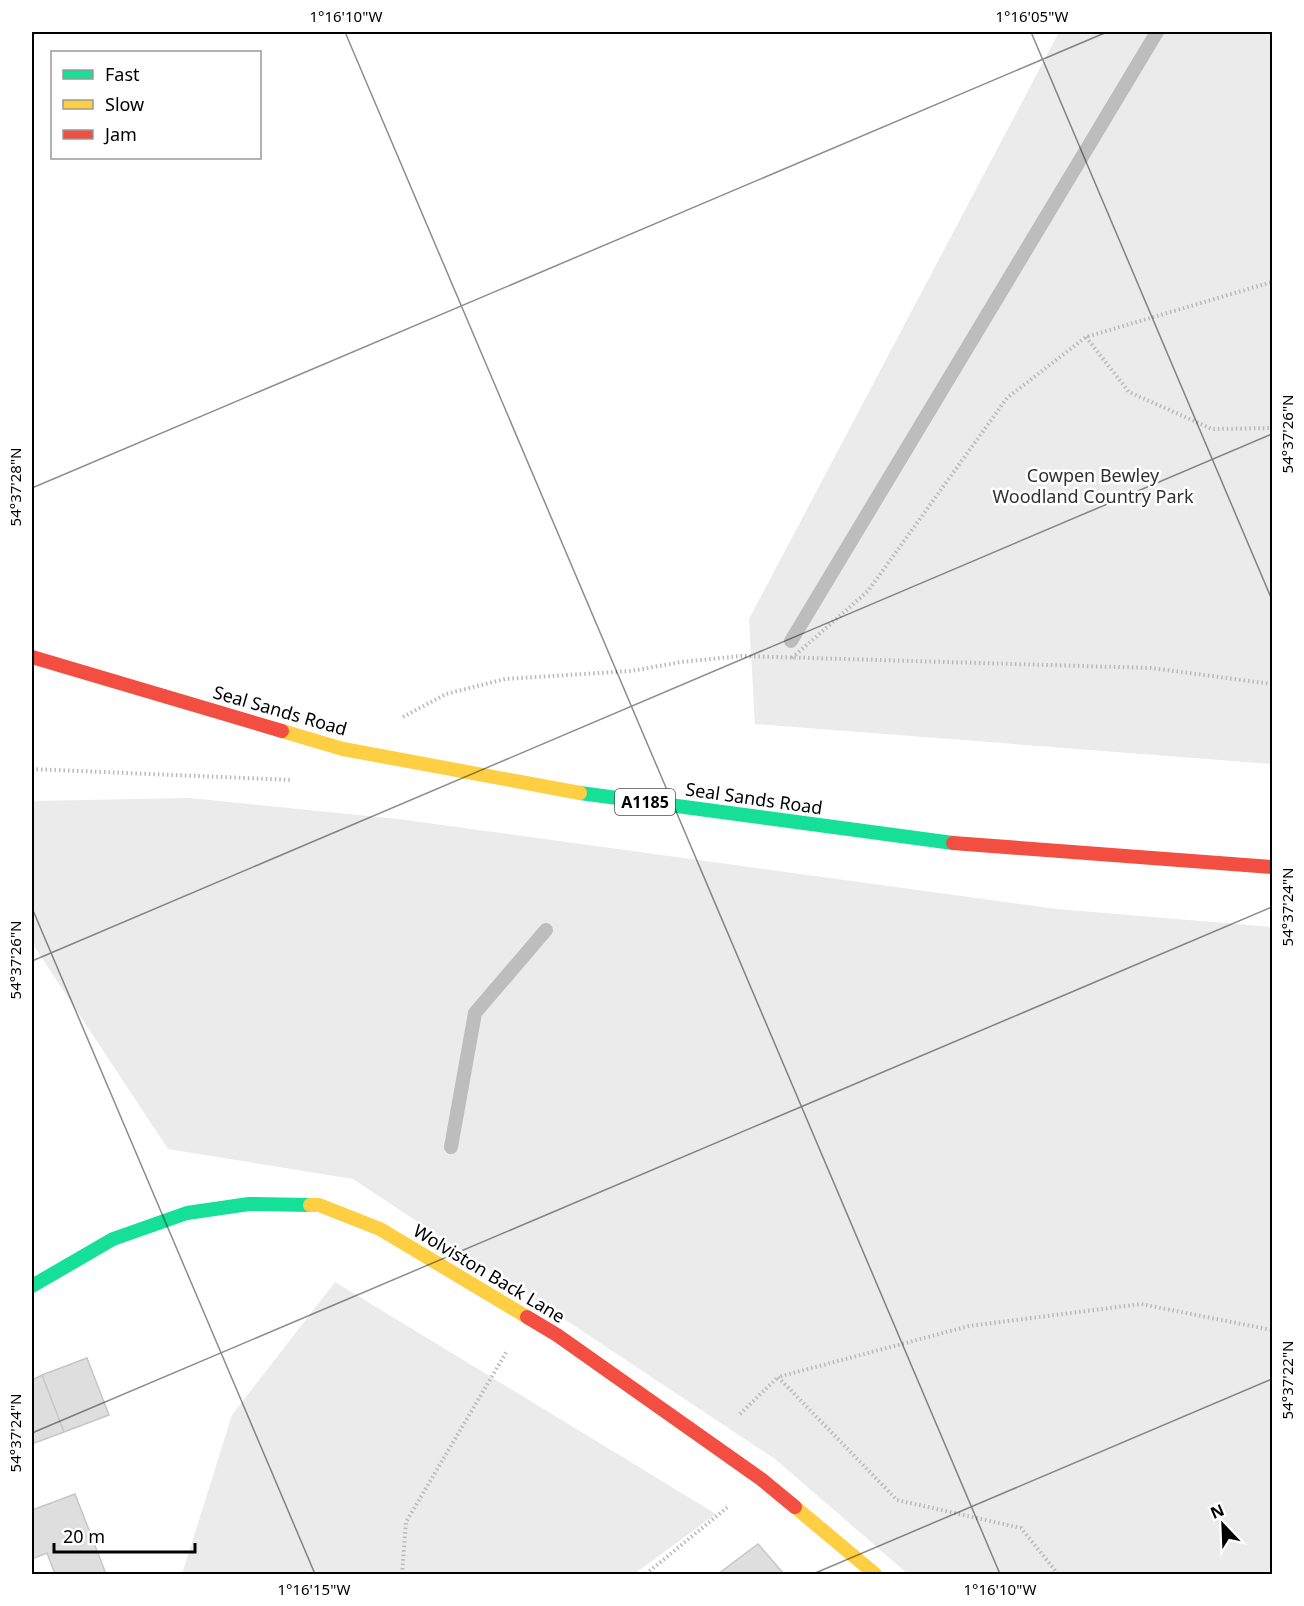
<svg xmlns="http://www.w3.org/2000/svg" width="1304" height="1606" font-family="'Noto Sans',sans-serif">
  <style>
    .green { fill: #ebebeb }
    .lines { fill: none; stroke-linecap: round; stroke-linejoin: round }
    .stream { stroke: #bdbdbd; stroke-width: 14 }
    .building { fill: #dedede; stroke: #c6c6c6; stroke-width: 1.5 }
    .path { stroke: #b9b9b9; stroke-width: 4; stroke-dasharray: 1.5 3; stroke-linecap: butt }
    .fast { stroke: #16e098; stroke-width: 14 }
    .slow { stroke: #ffcf43; stroke-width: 14 }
    .jam { stroke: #f24e42; stroke-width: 14 }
    .ticks { fill: none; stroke: #000; stroke-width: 1.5; stroke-opacity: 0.45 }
    .labels { text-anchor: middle; stroke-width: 5; stroke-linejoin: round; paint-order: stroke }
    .shield { fill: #fff; stroke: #4c4c4c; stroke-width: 1.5 }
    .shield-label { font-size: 16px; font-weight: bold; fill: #000 }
    .park-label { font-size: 18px; fill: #313131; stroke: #fff }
    .street-label { font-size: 18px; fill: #000; stroke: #fff }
    .neatline { fill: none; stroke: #000; stroke-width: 2 }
    .ticks-label { font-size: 15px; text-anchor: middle; fill: #000 }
  </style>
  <rect width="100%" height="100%" fill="#fff"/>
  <!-- green -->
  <path class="green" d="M1059,32H1272V764L755,724L749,619Z
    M190,798L398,819L1057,909L1272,927V1574H908L775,1459L353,1179L168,1149L32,943V801Z
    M335,1282L716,1514L634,1574H182L232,1415Z"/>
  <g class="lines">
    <!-- stream -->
    <path class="stream" d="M791,641L1157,32
      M451,1147L475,1013L546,930"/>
  </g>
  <!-- building -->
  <path class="building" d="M87,1358L109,1415L64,1432L42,1375Z
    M42,1375L64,1432L32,1444V1380Z
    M75,1494L106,1574H55L47,1553L32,1559V1510Z
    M758,1544L784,1574H718Z"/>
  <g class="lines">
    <!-- path -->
    <path class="path" d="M1086,337L1129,392L1212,429L1272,428
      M792,658L868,591L1007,398L1086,337L1272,282
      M403,717L446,694L505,679L631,671L681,662L741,656L1151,668L1272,684
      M32,769L292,780
      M740,1414L778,1377
      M402,1574L406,1522L507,1351
      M646,1574L729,1506
      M1058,1574L1021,1528L897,1500L778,1377L969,1326L1141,1304L1272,1330"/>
    <!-- fast -->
    <path class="fast" d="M580,793L953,843
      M32,1286L113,1239L187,1213L249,1204L310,1205"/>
    <!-- slow -->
    <path class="slow" d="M282,731L343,749L580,793
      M310,1205H319L380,1229L527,1317
      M795,1507L875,1574"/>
    <!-- jam -->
    <path class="jam" d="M32,657L282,731
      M953,843L1272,867
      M527,1317L557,1335L761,1479L795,1507"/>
  </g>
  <!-- ticks -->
  <path class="ticks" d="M345,32L1000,1574M1031,32L1272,600M32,488L1107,32M32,908L315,1574M32,961L1272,434M32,1433L1272,907M813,1574L1272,1379"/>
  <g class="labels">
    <!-- shield labels -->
    <rect class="shield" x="615" y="789" width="60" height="26" rx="4.5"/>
    <g class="shield-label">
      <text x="645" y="808">A1185</text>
    </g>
    <!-- park labels -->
    <g class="park-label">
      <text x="1093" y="482">Cowpen Bewley<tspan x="1093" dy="21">Woodland Country Park</tspan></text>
    </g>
    <!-- street labels -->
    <g class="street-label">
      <text transform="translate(280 711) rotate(16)" y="6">Seal Sands Road</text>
      <text transform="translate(754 799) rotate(8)" y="6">Seal Sands Road</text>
      <text transform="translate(489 1274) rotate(31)" y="6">Wolviston Back Lane</text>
    </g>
  </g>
  <!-- border -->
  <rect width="1304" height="1606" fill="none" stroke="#ffffff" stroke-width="66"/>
  <!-- legend -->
  <rect x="51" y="51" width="210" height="108" fill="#ffffff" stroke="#999999" stroke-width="1.5"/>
  <rect x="63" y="70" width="30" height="9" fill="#16e098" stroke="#999999" stroke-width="1.5"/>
  <text x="105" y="81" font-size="18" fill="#000000">Fast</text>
  <rect x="63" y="100" width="30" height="9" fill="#ffcf43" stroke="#999999" stroke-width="1.5"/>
  <text x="105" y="111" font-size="18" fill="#000000">Slow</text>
  <rect x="63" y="130" width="30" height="9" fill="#f24e42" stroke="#999999" stroke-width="1.5"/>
  <text x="105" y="141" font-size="18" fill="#000000">Jam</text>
  <!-- north arrow -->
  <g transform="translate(1223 1525) rotate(337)" stroke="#ffffff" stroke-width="4.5" paint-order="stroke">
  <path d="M0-4.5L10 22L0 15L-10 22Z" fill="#000000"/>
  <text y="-9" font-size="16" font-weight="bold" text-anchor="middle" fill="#000000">N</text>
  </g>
  <!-- scale -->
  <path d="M54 1543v9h141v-9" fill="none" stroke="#000000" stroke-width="3"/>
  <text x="63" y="1543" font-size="18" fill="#000000" stroke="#ffffff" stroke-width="4.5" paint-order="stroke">20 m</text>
  <rect x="33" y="33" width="1238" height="1540" class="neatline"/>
  <g class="ticks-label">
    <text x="346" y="22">1°16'10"W</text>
    <text x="1032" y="22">1°16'05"W</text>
    <text transform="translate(1288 434) rotate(-90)" y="5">54°37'26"N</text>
    <text transform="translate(16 487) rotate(-90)" y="5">54°37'28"N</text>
    <text transform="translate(1288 907) rotate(-90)" y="5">54°37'24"N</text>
    <text transform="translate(16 960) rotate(-90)" y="5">54°37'26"N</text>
    <text transform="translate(1288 1380) rotate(-90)" y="5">54°37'22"N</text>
    <text transform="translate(16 1433) rotate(-90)" y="5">54°37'24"N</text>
    <text x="314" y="1595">1°16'15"W</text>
    <text x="1000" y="1595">1°16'10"W</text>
  </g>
</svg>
